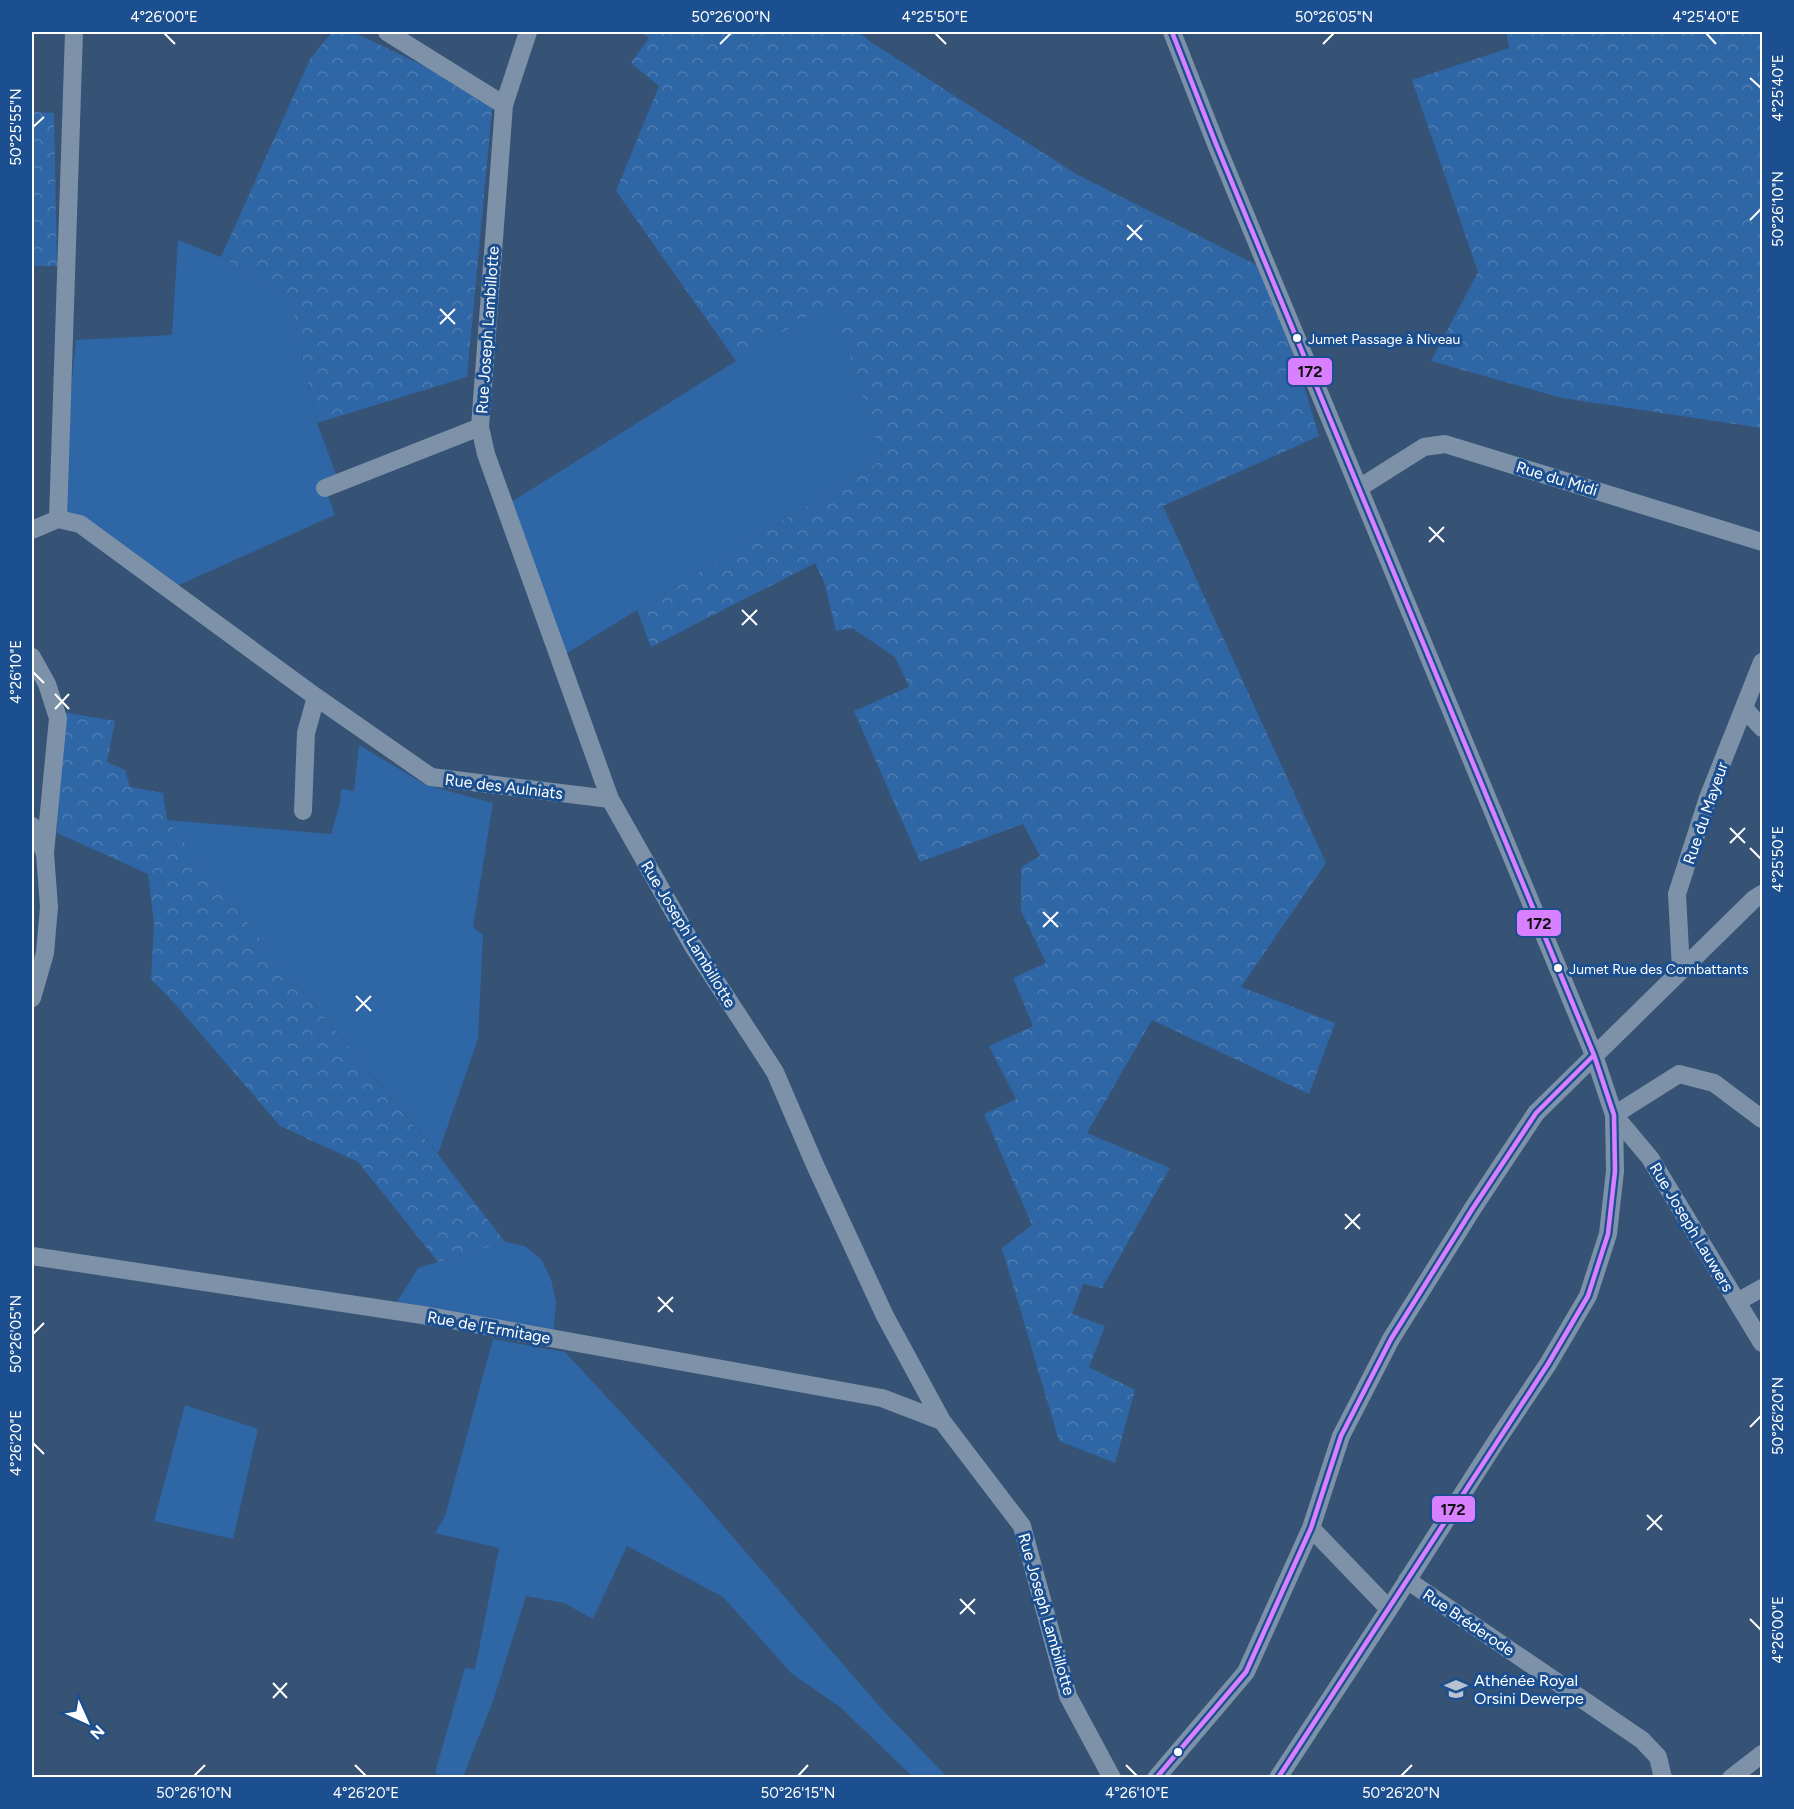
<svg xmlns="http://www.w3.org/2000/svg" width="1794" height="1809" font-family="Figtree,sans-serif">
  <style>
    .green { fill: #2f66a5 }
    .forest { fill: url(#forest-crowns) }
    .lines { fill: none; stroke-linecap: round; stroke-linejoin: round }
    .minor { stroke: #7d92a8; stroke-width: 18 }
    .bus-1-casing { stroke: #1b4f8f; stroke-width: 9 }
    .bus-1 { stroke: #d880ff; stroke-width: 4.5 }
    .ticks { fill: none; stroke: #fff; stroke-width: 2 }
    .bus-dot { fill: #fff; stroke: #1b4f8f; stroke-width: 2 }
    .labels { text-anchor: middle; stroke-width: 6; stroke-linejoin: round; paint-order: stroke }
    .bus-label { font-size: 14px; fill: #fff; stroke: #1b4f8f; text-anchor: start }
    .street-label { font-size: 16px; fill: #fff; stroke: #1b4f8f }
    .poi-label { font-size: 16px; fill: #fff; stroke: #1b4f8f; text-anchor: start }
    .line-badge { stroke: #1b4f8f; stroke-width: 2 }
    .pale-badge-label { font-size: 16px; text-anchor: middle; font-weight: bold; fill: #111 }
    .neatline { fill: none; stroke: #fff; stroke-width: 2 }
    .ticks-label { font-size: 15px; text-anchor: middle; fill: #fff }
  </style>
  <defs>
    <pattern id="forest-crowns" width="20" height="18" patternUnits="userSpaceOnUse" patternTransform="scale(1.5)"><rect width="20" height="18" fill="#2f66a5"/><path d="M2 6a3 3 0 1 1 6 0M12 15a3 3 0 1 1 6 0" fill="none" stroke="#4e7db2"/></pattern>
  </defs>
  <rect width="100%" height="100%" fill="#365274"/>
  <!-- green -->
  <path class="green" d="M178,240L221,257L289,295L317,423L339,482L325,488L335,515L170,589L58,519L76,340L172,335Z
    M833,300L882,460L559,658L505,506Z
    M359,745L426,785L493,803L473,927L483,935L478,1039L438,1154L284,969L167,820L331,834L340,803L341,789L354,791Z
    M505,1242L525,1246L541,1259L551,1279L556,1302L553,1339L392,1310L418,1268Z
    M493,1339L565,1352L681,1477L880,1707L947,1777H913L840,1707L792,1674L723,1597L627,1546L593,1619L564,1603L526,1596L493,1701L463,1777H445L435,1773L465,1668L475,1669L499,1548L435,1533L445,1516Z
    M185,1405L258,1429L233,1539L154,1521Z"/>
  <!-- forest -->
  <path class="forest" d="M332,32H353L493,99L467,377L317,423L289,295L221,257L310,59Z
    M641,32H859L871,42L1076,174L1269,271L1319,436L1163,506L1326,863L1241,987L1335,1023L1309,1094L1152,1020L1087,1133L1170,1168L1102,1288L1083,1284L1072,1314L1105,1326L1089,1367L1135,1390L1115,1463L1059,1441L1002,1248L1032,1225L984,1114L1016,1099L989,1046L1033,1026L1013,978L1046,963L1021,911V867L1040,856L1023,824L920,862L854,711L909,687L895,657L852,628L836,631L824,582L815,563L651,647L637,610L882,460L833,301L736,361L616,191L659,86L631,63L649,38Z
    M1506,32H1762V428L1562,398L1431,361L1478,272L1412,80L1509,48Z
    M32,112L54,113L57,266H32Z
    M62,712L115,721L107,762L125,770L130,787L163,793L167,820L284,969L435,1151L505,1242L438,1262L358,1162L280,1126L176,1005L151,979L154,923L148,874L57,833Z"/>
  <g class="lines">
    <!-- minor -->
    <path class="minor" d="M387,32L504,105
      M528,32L504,105L480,427L486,454L610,799L693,946L775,1072L815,1165L885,1316L942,1421L1022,1526L1068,1696L1112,1778
      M1172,32L1216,144L1594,1055L1614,1115L1615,1171L1608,1234L1588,1296L1548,1364L1497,1440L1389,1609L1278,1778
      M325,488L480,427
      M1359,488L1424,447L1445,444L1762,542
      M58,519L80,524L316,697L431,777L610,799
      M58,519L74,32
      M32,530L58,519
      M32,657L47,684L58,718L45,853L49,907L45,953L32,998
      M1744,708L1762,728
      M303,811L306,733L316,697
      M32,826L45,853
      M1681,970L1677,894L1708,798L1762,662
      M1614,1115L1650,1158L1762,1343
      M1614,1115L1679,1074L1714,1083L1762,1119
      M32,1256L429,1316L882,1398L942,1421
      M1737,1302L1762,1288
      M1311,1528L1389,1609
      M1407,1580L1642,1740L1658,1757L1663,1778
      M1156,1778L1246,1672L1311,1528L1341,1436L1391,1339L1473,1208L1536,1113L1754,899L1762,894
      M1731,1778L1762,1754"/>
    <!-- bus-1 casing -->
    <g class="bus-1-casing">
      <path id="bus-1" d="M1172,32L1216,144L1594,1055L1614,1115L1615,1171L1608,1234L1588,1296L1548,1364L1278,1778
        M1156,1778L1246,1672L1311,1528L1341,1436L1391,1339L1473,1208L1536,1113L1594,1055"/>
    </g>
    <!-- bus-1 -->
    <use href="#bus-1" class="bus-1"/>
  </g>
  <!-- ticks -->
  <path class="ticks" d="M164,33L175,44M935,33L946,44M1706,33L1716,44M720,44L731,33M1323,44L1334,33M1750,78L1761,88M33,127L44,117M1750,220L1761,209M1127,225L1142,240M1127,240L1142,225M440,309L455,324M440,324L455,309M1429,527L1444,542M1429,542L1444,527M742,610L757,625M742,625L757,610M33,672L44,683M55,694L69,709M55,709L69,694M1730,828L1745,843M1730,843L1745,828M1750,848L1761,859M1043,912L1058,927M1043,927L1058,912M356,996L371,1011M356,1011L371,996M1345,1214L1360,1229M1345,1229L1360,1214M658,1297L673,1312M658,1312L673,1297M33,1334L44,1323M1750,1427L1761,1416M33,1443L44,1454M1647,1515L1662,1530M1647,1530L1662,1515M960,1599L975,1614M960,1614L975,1599M1750,1619L1761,1630M273,1683L287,1698M273,1698L287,1683M355,1765L366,1776M1126,1765L1137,1776M194,1776L205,1765M798,1776L808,1765M1401,1776L1412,1765"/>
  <!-- icons -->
  <defs>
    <g id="school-bare" transform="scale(1.8)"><path d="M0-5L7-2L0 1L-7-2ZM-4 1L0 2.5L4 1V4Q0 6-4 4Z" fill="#b9c2ce" stroke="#1b4f8f" stroke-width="2.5" paint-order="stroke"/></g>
  </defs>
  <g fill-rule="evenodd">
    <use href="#school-bare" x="1456" y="1689"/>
  </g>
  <!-- markers -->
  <g class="bus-dot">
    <circle cx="1297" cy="338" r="5"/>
    <circle cx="1558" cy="968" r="5"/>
    <circle cx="1178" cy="1752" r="5"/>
  </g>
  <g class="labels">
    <!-- bus labels -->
    <g class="bus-label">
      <text x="1308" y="344">Jumet Passage à Niveau</text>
      <text x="1569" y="974">Jumet Rue des Combattants</text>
    </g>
    <!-- street labels -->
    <g class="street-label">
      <text transform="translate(487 330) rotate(-86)" y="6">Rue Joseph Lambillotte</text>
      <text transform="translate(1557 478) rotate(17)" y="6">Rue du Midi</text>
      <text transform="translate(504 786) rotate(7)" y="6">Rue des Aulniats</text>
      <text transform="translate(1705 813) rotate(-71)" y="6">Rue du Mayeur</text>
      <text transform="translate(689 934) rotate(59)" y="6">Rue Joseph Lambillotte</text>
      <text transform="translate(1692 1227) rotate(59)" y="6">Rue Joseph Lauwers</text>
      <text transform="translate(489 1327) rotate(10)" y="6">Rue de l'Ermitage</text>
      <text transform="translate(1047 1614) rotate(74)" y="6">Rue Joseph Lambillotte</text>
      <text transform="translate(1469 1622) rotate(34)" y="6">Rue Bréderode</text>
    </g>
    <!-- poi labels -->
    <g class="poi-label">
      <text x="1474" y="1686">Athénée Royal<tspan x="1474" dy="18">Orsini Dewerpe</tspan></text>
    </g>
  </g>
  <g class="line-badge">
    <rect x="1287" y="357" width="46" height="29" rx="6" fill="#d880ff"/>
    <rect x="1516" y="909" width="46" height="28" rx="6" fill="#d880ff"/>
    <rect x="1431" y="1495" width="45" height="28" rx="6" fill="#d880ff"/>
  </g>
  <g class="pale-badge-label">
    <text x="1310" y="377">172</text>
    <text x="1539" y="929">172</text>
    <text x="1453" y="1515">172</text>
  </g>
  <!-- border -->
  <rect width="1794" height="1809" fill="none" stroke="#1b4f8f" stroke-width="66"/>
  <!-- north arrow -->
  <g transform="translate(87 1722) rotate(135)" stroke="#1b4f8f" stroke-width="4.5" paint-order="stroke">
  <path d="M0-4.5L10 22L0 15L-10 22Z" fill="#ffffff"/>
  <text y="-9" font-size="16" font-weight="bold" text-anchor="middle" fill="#ffffff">N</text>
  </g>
  <rect x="33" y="33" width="1728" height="1743" class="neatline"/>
  <g class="ticks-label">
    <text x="164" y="22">4°26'00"E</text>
    <text x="731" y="22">50°26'00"N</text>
    <text x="935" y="22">4°25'50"E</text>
    <text x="1334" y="22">50°26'05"N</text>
    <text x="1706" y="22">4°25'40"E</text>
    <text transform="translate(1778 88) rotate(-90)" y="5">4°25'40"E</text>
    <text transform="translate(16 127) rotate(-90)" y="5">50°25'55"N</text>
    <text transform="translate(1778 209) rotate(-90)" y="5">50°26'10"N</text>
    <text transform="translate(16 672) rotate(-90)" y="5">4°26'10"E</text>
    <text transform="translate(1778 859) rotate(-90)" y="5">4°25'50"E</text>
    <text transform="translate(16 1334) rotate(-90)" y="5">50°26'05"N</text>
    <text transform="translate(1778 1416) rotate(-90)" y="5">50°26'20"N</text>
    <text transform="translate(16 1443) rotate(-90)" y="5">4°26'20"E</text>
    <text transform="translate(1778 1630) rotate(-90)" y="5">4°26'00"E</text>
    <text x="194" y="1798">50°26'10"N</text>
    <text x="366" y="1798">4°26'20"E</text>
    <text x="798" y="1798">50°26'15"N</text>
    <text x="1137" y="1798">4°26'10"E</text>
    <text x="1401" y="1798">50°26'20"N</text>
  </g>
</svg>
